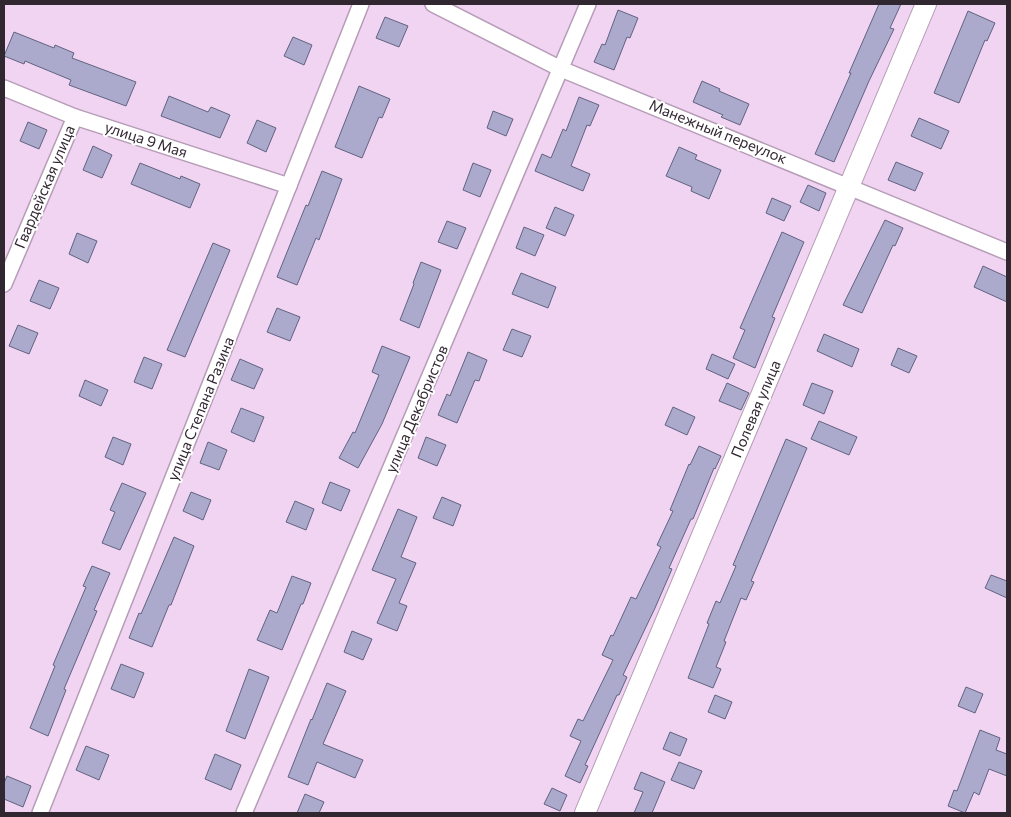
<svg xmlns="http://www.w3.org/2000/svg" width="1011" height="817" font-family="Commissioner,sans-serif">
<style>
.building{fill:#abaacd;stroke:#626281}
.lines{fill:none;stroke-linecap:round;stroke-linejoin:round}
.street-casing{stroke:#b69cb7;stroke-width:18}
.secondary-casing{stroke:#b69cb7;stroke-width:22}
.street{stroke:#fff;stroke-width:15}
.secondary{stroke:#fff;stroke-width:20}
.labels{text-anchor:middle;stroke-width:4;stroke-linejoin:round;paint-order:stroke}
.street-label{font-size:15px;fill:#312731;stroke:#fff}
</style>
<rect width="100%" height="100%" fill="#f0d4f1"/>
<!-- building -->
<g class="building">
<path d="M879,4h22l-11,24 4,1 -25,52 -35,81 -19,-8 36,-81h-2z"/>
<path d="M618,10l20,8 -8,20 -3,-1 -13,33 -20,-8 8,-18 3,1z"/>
<path d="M968,11l27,12 -8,18 -2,-1 -26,63 -25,-10z"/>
<path d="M385,17l23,9 -9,21 -23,-9z"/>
<path d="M14,32l40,16 1,-3 19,8 -2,5 64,24 -10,24 -57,-21 2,-5 -46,-19 -1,3 -20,-8z"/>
<path d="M293,37l19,8 -8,20 -20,-9z"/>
<path d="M702,81l18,8 -1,2 30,13 -9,21 -19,-8 2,-2 -30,-13z"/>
<path d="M359,86l31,13 -8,19 -3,-1 -17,41 -27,-11z"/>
<path d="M169,96l39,16 3,-5 19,8 -10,23 -59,-22z"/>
<path d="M579,97l20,8 -9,21 -3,-1 -16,41 19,8 -7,17 -48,-20 7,-17 9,4 12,-29 3,2z"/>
<path d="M493,111l20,8 -7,17 -19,-8z"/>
<path d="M919,118l30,13 -8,18 -30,-13z"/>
<path d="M257,120l19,8 -10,24 -19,-9z"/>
<path d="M28,122l19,8 -8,19 -19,-8z"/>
<path d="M93,146l19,9 -10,23 -19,-8z"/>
<path d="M679,147l18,8 -2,4 26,11 -12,29 -18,-8 1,-4 -26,-11z"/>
<path d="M896,162l27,11 -8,18 -27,-11z"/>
<path d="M140,163l40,16 1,-3 19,8 -10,24 -59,-24z"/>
<path d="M473,163l18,7 -11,27 -17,-7z"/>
<path d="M322,171l20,8 -23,61 -3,-2 -19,47 -20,-8 29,-72 2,1z"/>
<path d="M808,185l18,8 -7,18 -19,-9z"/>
<path d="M772,198l19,8 -7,15 -18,-8z"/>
<path d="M555,207l19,8 -9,21 -19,-8z"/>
<path d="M885,220l18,8 -8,18 -2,-1 -31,68 -19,-8z"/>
<path d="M447,221l19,7 -9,21 -19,-7z"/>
<path d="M524,227l20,8 -9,21 -19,-8z"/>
<path d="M782,232l22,10 -32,75 3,1 -20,50 -22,-10 12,-28 -5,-2z"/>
<path d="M77,233l20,8 -9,22 -19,-9z"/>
<path d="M213,243l17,7 -45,107 -18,-7z"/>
<path d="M421,262l20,8 -22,58 -19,-8 14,-36 -1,-1z"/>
<path d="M983,266l24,11v25l-33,-15z"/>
<path d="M521,273l35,14 -8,21 -36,-14z"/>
<path d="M39,280l20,8 -9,21 -20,-8z"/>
<path d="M277,308l23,9 -10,24 -23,-9z"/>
<path d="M18,325l20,8 -9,21 -20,-8z"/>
<path d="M512,329l19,7 -9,21 -19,-7z"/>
<path d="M824,334l35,15 -7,18 -35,-16z"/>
<path d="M382,346l28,11 -28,67 -24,44 -19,-10 14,-26 2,1 24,-58 -7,-3z"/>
<path d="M898,348l19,8 -8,17 -18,-8z"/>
<path d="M468,352l19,8 -8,21 -4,-1 -18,43 -19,-8 9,-21 3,2z"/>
<path d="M712,354l23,10 -7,15 -22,-10z"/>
<path d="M144,357l18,7 -10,25 -18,-7z"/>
<path d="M240,359l23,10 -9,20 -23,-9z"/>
<path d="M85,380l23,10 -7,16 -22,-10z"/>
<path d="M727,383l22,10 -8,17 -22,-9z"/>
<path d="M812,383l21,8 -9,23 -21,-9z"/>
<path d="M673,407l22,10 -8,18 -22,-10z"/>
<path d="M241,408l23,9 -10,25 -23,-10z"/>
<path d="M819,421l38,16 -8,18 -38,-16z"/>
<path d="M113,437l18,7 -8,21 -18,-8z"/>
<path d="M426,437l20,8 -9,21 -19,-8z"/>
<path d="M786,439l21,9 -56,133 3,1 -8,18 -5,-2 -17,43 2,1 -10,25 5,2 -8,19 -25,-10 21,-54 -2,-1 9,-22 4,2 16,-37 -3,-1z"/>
<path d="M208,442l19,8 -8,20 -19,-7z"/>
<path d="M699,446l22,10 -6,13 -1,-1 -21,51h-2l-22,49 3,1 -17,39 -32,67 4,2 -8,18h-2l-32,70 3,1 -8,17 -15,-7 16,-35 -11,-5 8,-17 5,2 30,-61 -11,-5 9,-20 2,1 18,-39 5,2 25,-52 -4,-2 16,-34 -3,-1 19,-46 1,1z"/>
<path d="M330,482l20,8 -9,21 -19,-8z"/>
<path d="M122,483l24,10 -26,57 -18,-7 13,-31 -5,-2z"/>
<path d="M191,492l20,8 -8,20 -20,-9z"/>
<path d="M442,497l19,8 -8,21 -20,-8z"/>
<path d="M295,501l19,8 -8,21 -20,-8z"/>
<path d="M398,509l19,8 -16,40 15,6 -17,40 8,3 -10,25 -20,-8 19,-44 -24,-9z"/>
<path d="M174,537l20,9 -23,59h-2l-17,42 -23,-9 10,-25 2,1z"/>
<path d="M92,566l18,7 -16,37 3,1 -33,78 2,1 -18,46 -18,-8 25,-62 -2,-1 33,-78 -3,-1z"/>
<path d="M991,575l16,6v17l-22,-10z"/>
<path d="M292,576l19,7 -8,21h-2l-19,46 -25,-10 13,-30 7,3z"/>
<path d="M352,631l20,8 -9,21 -19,-8z"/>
<path d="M121,664l23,9 -10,25 -23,-9z"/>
<path d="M249,669l20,8 -24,62 -19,-8z"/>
<path d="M327,683l19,8 -23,53 40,16 -8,18 -38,-16 -9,23 -20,-8 23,-58 1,1z"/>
<path d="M966,687l17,7 -8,19 -17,-7z"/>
<path d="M715,695l17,7 -7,17 -17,-7z"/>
<path d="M980,730l20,8 -4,12 11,4v22l-18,-7 -10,26 -5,-3 -9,21 -17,-7 6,-16 3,1z"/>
<path d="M670,732l17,7 -7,17 -17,-7z"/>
<path d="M86,746l23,9 -10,25 -23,-10z"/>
<path d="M215,754l26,11 -10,25 -26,-11z"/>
<path d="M679,762l23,9 -8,18 -23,-9z"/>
<path d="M641,772l24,10 -13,31h-18l9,-21 -9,-3z"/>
<path d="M7,776l24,10 -8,21 -19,-8v-16z"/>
<path d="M552,788l15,7 -7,16 -16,-7z"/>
<path d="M305,794l19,8 -5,11h-22z"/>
</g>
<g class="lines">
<!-- street casing -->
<g class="street-casing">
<g id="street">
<path d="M433,4l128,65 446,183"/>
<path d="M4,88l71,29 214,69"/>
<path d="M4,284l71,-167"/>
<path d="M40,813l321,-809"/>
<path d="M244,813l344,-809"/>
</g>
</g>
<!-- secondary casing -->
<g class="secondary-casing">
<path id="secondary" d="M585,813l341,-809"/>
</g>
<!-- street -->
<use href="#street" class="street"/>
<!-- secondary -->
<use href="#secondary" class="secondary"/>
</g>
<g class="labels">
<!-- street labels -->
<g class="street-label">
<text transform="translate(718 132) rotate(22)" y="5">Манежный переулок</text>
<text transform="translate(146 140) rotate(18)" y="5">улица 9 Мая</text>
<text transform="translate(45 187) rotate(-67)" y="5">Гвардейская улица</text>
<text transform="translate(201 409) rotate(-68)" y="5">улица Степана Разина</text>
<text transform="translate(417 409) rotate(-67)" y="5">улица Декабристов</text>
<text transform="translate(756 409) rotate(-67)" y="5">Полевая улица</text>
</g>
</g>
<!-- border -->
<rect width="1011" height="817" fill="none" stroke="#312731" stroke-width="10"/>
</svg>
